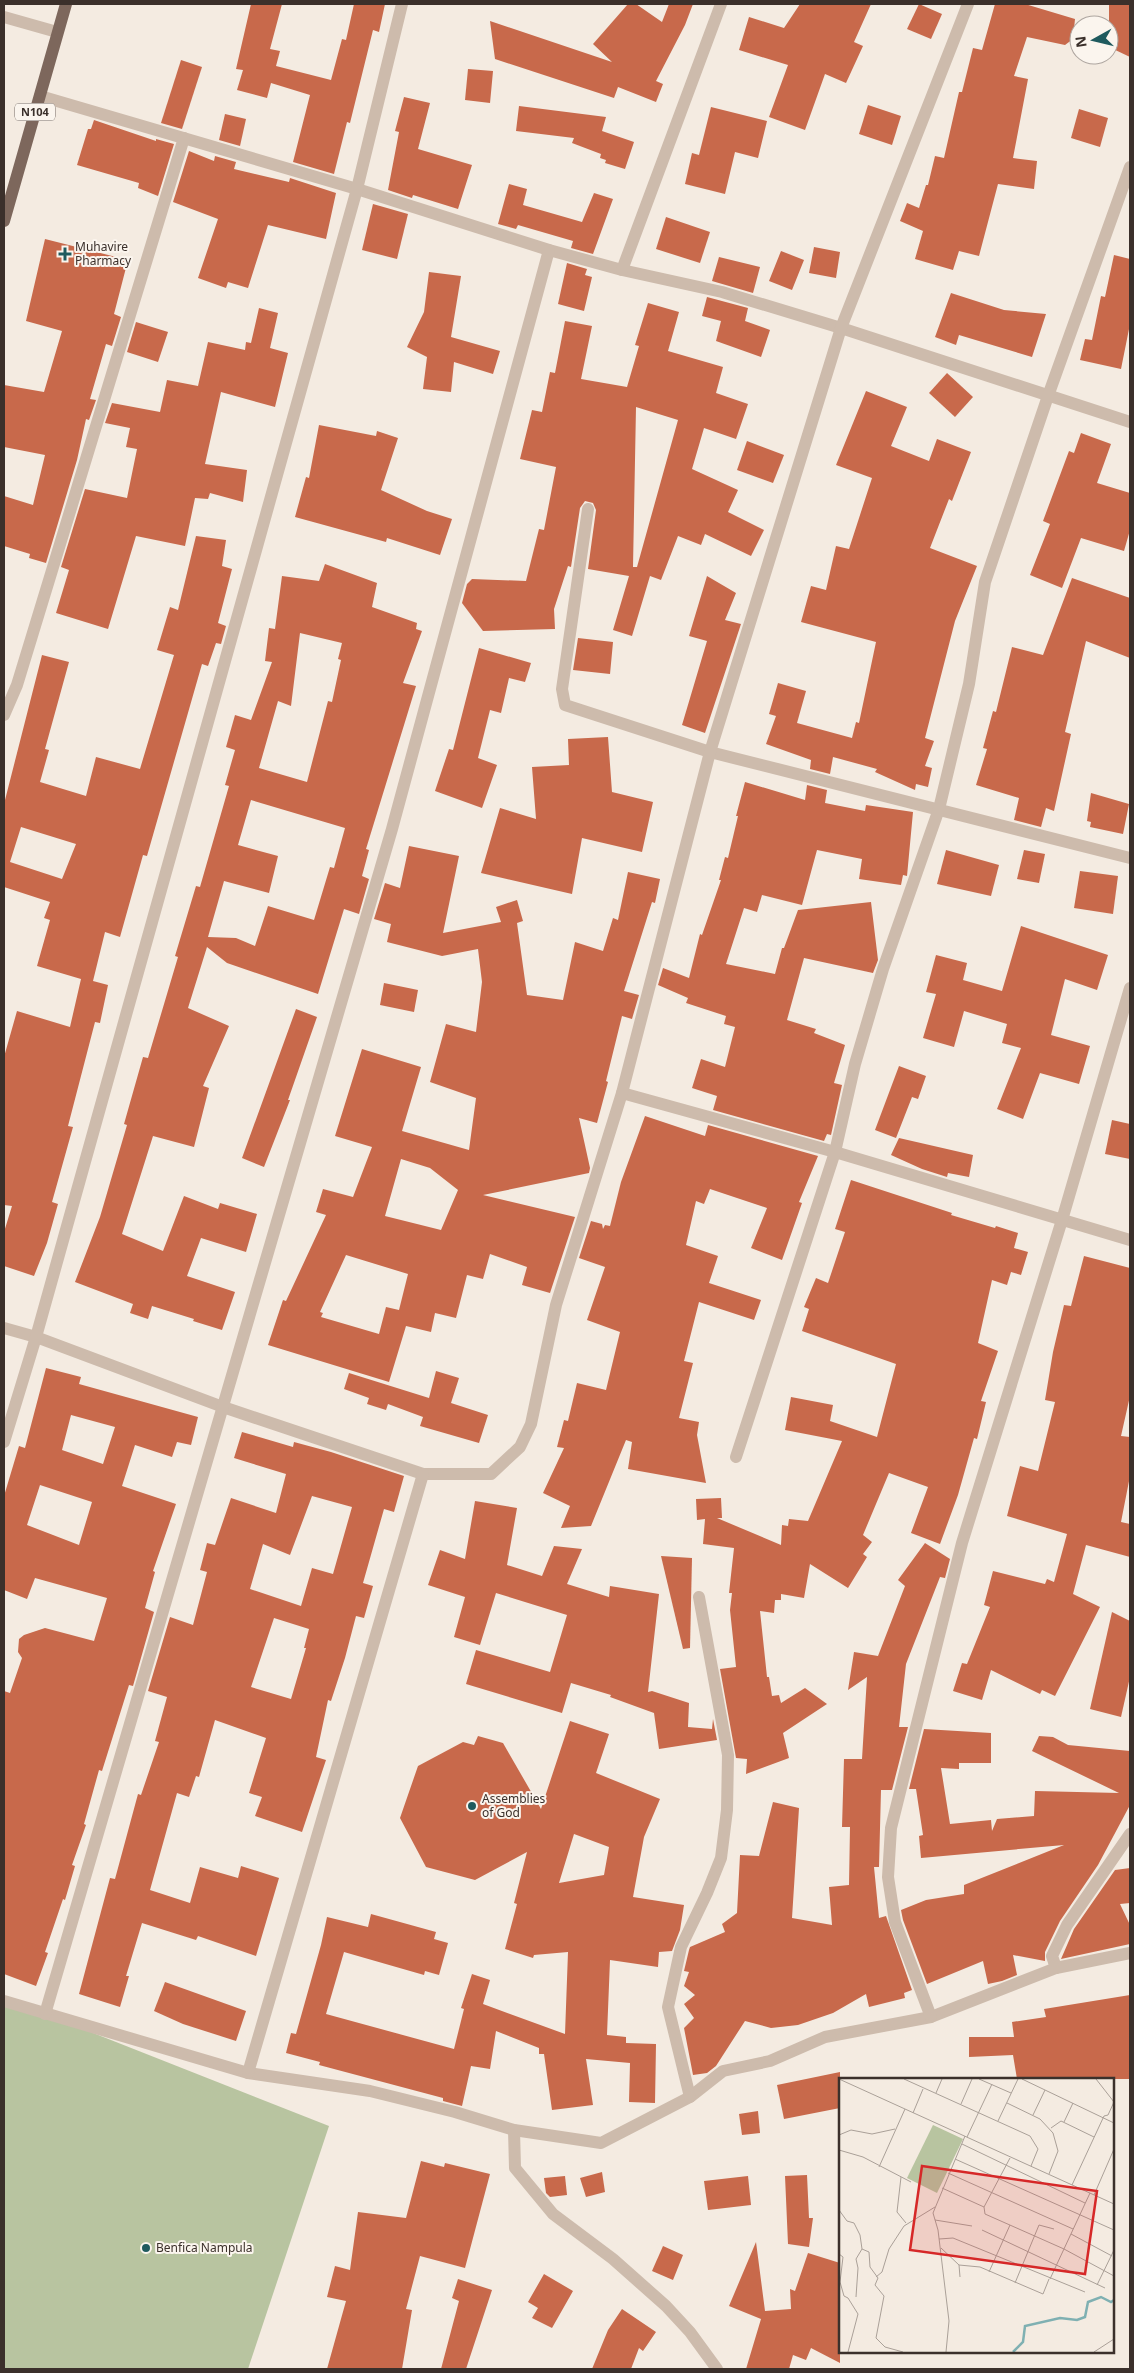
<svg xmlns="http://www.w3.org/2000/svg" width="1134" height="2373" font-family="'Noto Sans',sans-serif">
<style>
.green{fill:#b8c4a0}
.building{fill:#c8694b;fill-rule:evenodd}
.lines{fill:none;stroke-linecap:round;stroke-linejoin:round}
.minor{stroke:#cdbbac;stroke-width:12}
.major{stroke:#7d675c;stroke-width:12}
.poi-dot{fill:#1f5a5e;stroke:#fbf5ee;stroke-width:2}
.labels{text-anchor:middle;stroke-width:4;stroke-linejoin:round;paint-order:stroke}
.shield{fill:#fbf5ee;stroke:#756b66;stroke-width:1}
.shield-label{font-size:11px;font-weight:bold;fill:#3b302b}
.poi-label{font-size:12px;fill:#3b302b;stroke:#fbf5ee;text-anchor:start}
.inset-river{fill:none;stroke:#7fb0b2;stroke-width:2.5}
.inset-road{fill:none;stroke:#aaa098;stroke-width:1}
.view{fill:#d62828;fill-opacity:0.15;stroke:#d62828;stroke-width:2.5}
.inset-edge{fill:none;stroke:#3b302b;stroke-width:2.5}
</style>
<rect width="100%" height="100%" fill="#f4ebe1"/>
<!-- green -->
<path class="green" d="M4,2001l41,13 284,112 -81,243h-244z"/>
<!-- building -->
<g class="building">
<path d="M251,4h31l-12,45 10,2 -4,15 55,14 11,-41 4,1 8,-36h31l-6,28 -6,-2 -23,93 -3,-1 -13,52 -41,-12 17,-67 -39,-12 -4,15 -30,-8 6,-20 -7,-1z"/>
<path d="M628,4h8l26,18 7,-18h24l-8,21 -29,56 7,3 -7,18 -38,-15 -4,11 -119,-39 -5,-38 122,41 -19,-18z"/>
<path d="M800,4h71l-17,38 9,4 -17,37 -21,-9 -20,56 -36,-13 19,-52 -49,-15 10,-33 35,11z"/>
<path d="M919,4l23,10 -11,25 -24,-10z"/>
<path d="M995,4h30l50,15 -2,20 -8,6 -38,-8 -13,39 14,3 -15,79 24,3 -3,28 -36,-5 -19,72 -20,-5 -6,19 -38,-11 8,-28 -23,-10 7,-18 12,5 7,-23h2l7,-29 9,2 15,-66h3l11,-44 9,2z"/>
<path d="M1109,4h21v53l-21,-10z"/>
<path d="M181,60l21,7 -20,62 -21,-6z"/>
<path d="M468,69l25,2 -3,32 -25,-3z"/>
<path d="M404,97l26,6 -12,46 54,16 -14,44 -45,-14 -1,3 -24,-8 11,-58 -4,-1z"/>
<path d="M868,105l33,11 -9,29 -33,-11z"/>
<path d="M519,106l87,11 -4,14 32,11 -9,27 -20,-6 1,-3 -6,-2 1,-4 -29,-11 2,-5 -58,-7z"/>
<path d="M711,107l56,14 -9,37 -23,-6 -10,42 -40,-10 7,-31 7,2z"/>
<path d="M1079,109l29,9 -8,29 -29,-9z"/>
<path d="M225,114l21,5 -6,27 -21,-6z"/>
<path d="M94,120l62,21v-2l18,5 -16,52 -20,-8 1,-5 -62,-18 11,-36h3z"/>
<path d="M189,151l25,10 1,-5 21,6 -2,7 55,13 1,-4 46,15 -10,46 -58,-14 -20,63 -20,-6 -2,6 -28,-10 20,-59 -45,-17z"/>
<path d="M509,184l18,5 -4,16 59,17 12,-29 19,6 -20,55 -22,-6 2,-7 -55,-16 -2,4 -18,-5z"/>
<path d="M373,204l35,10 -11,45 -35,-9z"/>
<path d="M666,217l44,15 -10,31 -44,-14z"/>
<path d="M45,239l83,21 -14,54 7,3 -9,29 -6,-2 -16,55 6,1 -7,20 -3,-1 -9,41 -31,103 -17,-5 1,-4 -26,-8v-50l29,9 12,-50 -41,-8v-62l40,7 18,-61 -36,-10z"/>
<path d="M814,247l26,5 -4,26 -27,-5z"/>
<path d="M781,251l23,9 -12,30 -23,-9z"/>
<path d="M1114,255l16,4v65l-9,45 -41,-9 5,-21 7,1 9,-44 4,1z"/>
<path d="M719,257l41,10 -7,26 -41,-12z"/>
<path d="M567,263l20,6 -2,6 7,2 -8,34 -26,-7z"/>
<path d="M429,272l32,4 -10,61 49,14 -7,23 -39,-12 -3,30 -28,-3 4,-32 -20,-10 17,-35z"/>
<path d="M951,293l53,17 42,4 -14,43 -73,-22 -3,10 -21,-8z"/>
<path d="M707,297l41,11 -3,13 25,9 -9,27 -45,-16 5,-20 -19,-5z"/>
<path d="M648,303l31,9 -11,39 55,16 -7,26 32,11 -12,35 -32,-11 -12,41 46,21 -10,22 36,18 -13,26 -46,-22 -4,11 -23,-9 -17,44 -11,-4 -18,60 -19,-6 16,-54 -41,-7 8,-59 -3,-7 -8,-2 -5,7 -9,59 -3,-1 -14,43 1,20 -72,2 -21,-28 5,-19 5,-5 54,2 13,-52 5,1 12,-63 -36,-8 12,-49 10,2 8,-40 5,1 10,-52 27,5 -11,53 46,8 12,-41 -4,-1zM636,407l42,13 -41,147h-4z"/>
<path d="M259,308l19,5 -8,35 18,5 -13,54 -54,-15 -16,72 42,6 -4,32 -33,-9 -2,6 -13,-1 -10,48 -49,-10 -28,93 -52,-16 13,-43 -8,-3 24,-78 42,9 10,-49 -11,-2 4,-19 -25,-5 7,-20 48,9 7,-32 31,6 10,-44 37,8 1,-8 5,1z"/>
<path d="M136,322l32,10 -10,30 -31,-10z"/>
<path d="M947,373l26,24 -18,20 -26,-24z"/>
<path d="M866,391l41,16 -16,39 38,15 8,-22 34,13 -19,49 -3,-2 -19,49 47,18 -22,55 -30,117 9,3 -9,25 7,2 -4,19 -12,-3 -1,6 -40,-18 2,-3 -44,-12 -3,17 -20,-5 1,-9 -45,-16 10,-28 -7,-2 9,-31 28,8 -9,32 55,15 4,-16 3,1 17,-81 -75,-20 10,-36 15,4 10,-44 13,3 23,-71 -36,-13z"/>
<path d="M319,425l57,11 1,-5 21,7 -17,52 46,21 25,8 -12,36 -53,-17 -1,4 -91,-25 11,-40 3,1z"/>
<path d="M1081,433l30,11 -14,39 33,10v37l-6,21 -43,-13 -19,50 -32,-13 20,-51 -7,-3 26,-70 5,2z"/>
<path d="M747,441l37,14 -11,28 -36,-13z"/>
<path d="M196,536l30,4 -4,26 10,3 -14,54 8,3 -5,18 -5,-1 -8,23 -6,-2 -55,192 -4,-1 -23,82 -15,-5 -12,49 15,4 -8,38 -5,-1 -27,104 5,1 -21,75 6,2 -11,39 -13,33 -30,-10v-34l8,-26 -8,-1v-148l13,-46 53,16 11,-48 -44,-13 13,-46 -6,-2 6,-16 -46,-15v-83l38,-149 27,7 -24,87 4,1 -9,32 46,14 10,-39 44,12 34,-114 -17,-5 13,-43 8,3zM21,827l55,17 -14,35 -52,-17z"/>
<path d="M325,564l52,19 -5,24 45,16 -1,6 6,2 -19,52 13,3 -50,163 3,1 -7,26 7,3 -10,35 -15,-5 -26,85 -91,-31 -20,-16 -19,61 41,18 -26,60 6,2 -15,59 -41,-11 -31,98 41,17 21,-55 34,13 2,-6 37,11 -11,38 -45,-14 -14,38 48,16 -13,38 -29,-9 1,-2 -42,-13 -4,13 -18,-6 3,-9 -58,-22 25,-65 27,-92 -3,-1 19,-67 5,1 30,-101 -3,-1 21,-70 4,1 29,-101 -4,-1 10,-35 -9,-3 9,-32 16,5 21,-58 -7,-1 4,-33 6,1 7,-53 37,5zM300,633l42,10 -4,16 3,1 -9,42 -4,-1 -21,81 -48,-14 19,-67 13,5zM251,800l94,28 -11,40 -4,-1 -16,53 -46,-14 -13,40 -19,-8 -28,-1 16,-56 45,12 9,-37 -40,-11z"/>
<path d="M707,576l29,17 -11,27 16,4 -36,109 -23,-8 25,-84 -18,-5z"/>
<path d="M1072,578l58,20v60l-44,-17 -21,91 6,2 -17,77 -8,-3 -5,19 -27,-7 5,-22 -43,-13 11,-36 -4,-1 10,-37 3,1 16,-65 31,8z"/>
<path d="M578,638l35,4 -3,32 -37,-4z"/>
<path d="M479,648l52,15 -6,19 -16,-4 -8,35 -11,-3 -12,48 19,7 -15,43 -47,-17 14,-42 4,1z"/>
<path d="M608,737l4,55 41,10 -11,50 -60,-14 -10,56 -91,-21 19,-65 36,11 -4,-52 37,-2 -1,-26z"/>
<path d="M745,782l60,18 2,-15 20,5 -2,13 40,8 1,-6 47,7 -6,64 -4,-1 -2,10 -42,-6 3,-20 -45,-9 -15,55 -40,-10 -5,17 -13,-4 -18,56 49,10 7,-26h2l14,-38 73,-8 7,58 -5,13 -69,-15 -17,62 29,9 -2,4 31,12 -11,38 8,2 -11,50 -4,-1 -3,7 -111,-31 4,-14 -25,-8 9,-29 24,8 10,-40 -11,-3 2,-8 -40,-13 2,-5 -30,-13 5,-17 26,10 11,-44 2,1 19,-55h-2l6,-23 3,1 10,-42h-2z"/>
<path d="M1091,793l38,11 -6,30 -33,-7 1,-5 -4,-1z"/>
<path d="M409,846l50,10 -16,77 58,-11 -5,-15 21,-7 6,21 -6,2 10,72 36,5 12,-58 28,9 10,-33 5,2 10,-48 32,7 -5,24 -3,-1 -28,89 15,4 -7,24 -10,-3 -16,65 2,1 -11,41 -18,-5 11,50 -1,5 -106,22 92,22 -25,76 -28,-8 5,-18 -37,-13 -7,25 -16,-4 -11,43 -21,-5 -4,19 -25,-6 -17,56 -121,-37 15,-45 3,1 40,-86 -10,-3 7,-23 30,8 19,-50 -37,-11 27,-87 59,18 -19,64 67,19 7,-52 -46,-16 16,-58 30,8 6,-50 -4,-33 -36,7 -55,-14 4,-18 -17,-5 11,-36 15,5zM401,1159l29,9 28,22 -17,40 -56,-14zM346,1255l62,19 -9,36 -13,-3 -7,27 -58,-17 2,-4 -3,-1z"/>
<path d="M946,850l53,15 -8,31 -54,-12z"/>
<path d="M1024,850l21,4 -6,29 -22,-4z"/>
<path d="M1080,871l38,5 -5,38 -39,-6z"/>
<path d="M1021,926l87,29 -11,35 -32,-11 -14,56 39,11 -11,38 -39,-11 -17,46 -26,-10 24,-61 -19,-5 5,-19 -43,-13 -10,36 -31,-9 13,-44 -10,-2 10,-37 31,8 -4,17 39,11z"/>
<path d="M384,983l34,7 -4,22 -34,-7z"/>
<path d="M296,1009l21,8 -29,83h2l-26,67 -22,-9z"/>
<path d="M899,1066l27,10 -8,23 -6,-2 -16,41 -21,-8z"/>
<path d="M645,1116l60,20 3,-11 110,31 -19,46 3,1 -20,57 -31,-12 16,-40 -57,-19 -6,15 -8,-3 -10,44 32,11 -9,27 52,17 -7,20 -55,-18 -15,59 9,2 -14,55 20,4 -2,13 9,48 -78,-14 4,-27 -6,-2 -35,86 -30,2 9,-22 -27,-13 21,-45 -7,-1 7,-27 4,1 9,-38 29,7 14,-58 -33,-12 18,-53 -26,-9 12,-37 11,3 1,5 2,-4 5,1 11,-44z"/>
<path d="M1112,1120l18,4v35l-25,-5z"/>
<path d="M899,1138l74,17 -4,22 -21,-4 -1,4 -25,-8 -31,-14z"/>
<path d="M851,1180l101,33 -1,2 44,13 1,-2 22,7 -4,15 14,4 -7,23 -10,-3 -4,13 -15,-5 -14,63 20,8 -17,50 5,1 -9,37 -3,-1 -16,57 -18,49 -29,-11 17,-46 -39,-14 -26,62 9,7 -9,12 4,3 -19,31 -38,-24 -6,34 -23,-4v6h-6l-1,13 -14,-2 7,66h2l3,19 7,-1 2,8 24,-15 22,16 -44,29 6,25 -43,16 1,-15 -11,-1 -16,-89 16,-2 -6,-57 2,-17h-3l5,-45 -31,-4 2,-25 -8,1 -1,-21 25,-1 1,20h-5l64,27 1,-20 6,1 1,-7 19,2 34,-80 -57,-11 6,-33 42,8 -3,16 47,16 19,-73 -94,-33 7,-22 -5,-2 12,-29 12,5 17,-51 -10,-3z"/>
<path d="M1084,1256l46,12v128l-9,40 9,1v39l-9,46 9,2v33l-44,-12 -13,49 27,13 -45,89 -13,-6 -2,4 -49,-24 -9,30 -29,-9 9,-28 5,1 23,-57 -6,-2 9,-34 52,13 2,-5 7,3 13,-48 -60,-18 13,-50 18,5 17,-69 -10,-2 8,-48 11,-47 7,1z"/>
<path d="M46,1368l35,9 -2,7 119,33 -7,28 -14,-3 -5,15 -37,-12 -13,41 54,18 -23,67 2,1 -10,36 9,4 -21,74 -4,-1 -27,86 -3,-1 -15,54 2,1 -14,40 3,1 -10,34 -2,-1 -18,53 3,1 -12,33 -32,-12v-283l6,2 12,-35 -4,-6 1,-13 5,-4 21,-7 49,13 13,-43 -72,-20 -8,21 -23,-9v-94l15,-50 6,2zM71,1415l44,12 -12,37 -41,-14zM40,1485l52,17 -13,43 -52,-20z"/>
<path d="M436,1371l23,7 -8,25 37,12 -9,28 -59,-17 3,-9 -35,-13 -2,6 -19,-6 2,-6 -25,-9 5,-16 80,25z"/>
<path d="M242,1432l51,15 1,-5 37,10 73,24 -10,36 -10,-3 -21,74 10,3 -9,32 -8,-2 -11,42 -14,43 -3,-1 -12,57 10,3 -24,72 -47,-16 7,-19 -13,-4 17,-55 -51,-18 -16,57 -3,-1 -7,21 -12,-4 -27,97 40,13 10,-36 38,11 3,-12 38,12 -23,78 -58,-20 -2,4 -54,-17 -16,53h3l-9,31 -41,-13 31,-116 5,1 23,-85 3,1 18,-53 -4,-1 12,-44 -19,-6 22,-74 23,8 14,-53 -7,-2 7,-27 8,2 16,-47 45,15 10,-39 -52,-16zM312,1496l40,11 -19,67 -21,-6 -11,38 -51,-17 13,-45 27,11zM274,1618l35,11 -5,19h2l-15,51 -40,-12z"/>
<path d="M475,1501l42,7 -10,57 35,11 12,-30 28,3 -15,35 42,13 1,-11 49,8 -11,98 4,-1 37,12 -1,24 24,2 1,-10 4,21 -58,9 -5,-36 -44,-16 1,-2 -40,-12 -9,30 -96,-29 10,-34 74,22 17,-57 -71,-22 -16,52 -26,-8 11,-40 -37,-12 12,-35 25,9z"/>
<path d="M925,1543l25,16 -5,19 -5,-1 -34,87 -7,63h9l-16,63h-11l-2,77h-5l5,51 7,-2 26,74 -8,3 1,5 -36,9 -3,-13 -33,19 -35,12 -27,3 -26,-7 -29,45 -9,7 -14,2 -9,-47 10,-10 -10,-14 11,-9 -11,-9 5,-14 -5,-1 5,-21 1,-3 35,-15 -3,-8 15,-11 3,-58 19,1 14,-54 26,6 -7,110 40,7 -3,-38 20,-2 1,-58h-8l2,-68h18l5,-82 -19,13 6,-38 24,4 27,-70 -7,-6z"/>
<path d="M661,1556l31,2 -2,90 -7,1z"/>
<path d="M1112,1612l18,9v56l-9,40 -31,-8z"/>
<path d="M570,1721l39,13 -13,39 64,26 -16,38 -11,60 51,8 -4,25 -8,21 -13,1 -1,15 -48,-7 -3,75 19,2v6l30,1 -1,59 -26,-1 1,-39 -44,-4 7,46 -41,5 -8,-56h-5v-6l-43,-17 -6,38 -19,-3 -9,40 -19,-5v-3l-124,-33 1,-3 -34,-9 5,-20 5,1 25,-89 6,-28 41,10 3,-13 65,18 -2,7 14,4 -9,32 -14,-4 -1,4 -80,-23 -18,62 128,35 10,-40 -3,-1 11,-34 18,6 -7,24 82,30 3,-82 -34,3 -1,3 -28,-9 12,-45 -3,-1 13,-51 -52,28 -49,-13 -26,-49 18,-52 45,-24 11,3 4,-9 25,7 38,66zM574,1834l35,13 -5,28 -45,8z"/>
<path d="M924,1729l67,4v30h-32v6l-18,-1 9,56 41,-4 1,11 5,-12 37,-3 1,-25 84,2 -87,-42 7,-15 14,1 15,8 62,6v54l-32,60 -38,56 -15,31v9l-32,-6 4,20 -15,6 -14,3 -5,-23 -56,23 -24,-64 -2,-10 25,-10 38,-6v-9l100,-40 -143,13 -2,-22 4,-1 -7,-46h-7z"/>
<path d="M1130,1868v35l-10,1 10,21v19l-69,15 13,-30 41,-59z"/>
<path d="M165,1982l81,29 -10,30 -53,-17 -29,-13z"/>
<path d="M1130,1995v84h-113l-4,-24 -44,2v-20h45l-2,-15 34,-5 -2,-8z"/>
<path d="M840,2072v36l-56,11 -7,-34z"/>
<path d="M758,2111l2,22 -18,2 -3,-21z"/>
<path d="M421,2161l23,6 1,-4 45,11 -25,94 -45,-12 -14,53 6,1 -10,59h-75l19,-68 -19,-4 8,-31 15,4 8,-58 48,6z"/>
<path d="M602,2172l3,20 -19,5 -6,-19z"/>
<path d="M807,2175l2,43h4l-4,29 -21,-3 -3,-68z"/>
<path d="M565,2176l2,19 -17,2 -4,-4 -2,-15z"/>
<path d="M748,2176l3,29 -43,5 -4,-29z"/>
<path d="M756,2242l9,69 26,-2 -1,-20 5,2 13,-38 32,10v100l-29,-15 -5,12 -13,-5 -4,14h-43l15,-50 -32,-13z"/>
<path d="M663,2246l20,9 -10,25 -21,-9z"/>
<path d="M544,2274l29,17 -21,37 -20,-10 6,-10 -10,-6z"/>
<path d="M458,2279l34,11 -26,79h-25l18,-68 -7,-3z"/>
<path d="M622,2309l34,23 -13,19 -4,-3 -8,21h-39l16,-39z"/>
</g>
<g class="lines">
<!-- minor -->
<g class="minor">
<path d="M4,17l53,15"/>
<path d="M40,96l317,93 192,61 73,20 100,22 119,36 289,94"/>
<path d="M622,270l99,-266"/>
<path d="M588,509l-26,180 3,16 145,47 420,106"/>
<path d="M4,715l13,-30 167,-547"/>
<path d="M622,1093l213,59 295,88"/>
<path d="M4,1328l32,9 187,70 200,67h68l29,-27 11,-23 25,-119 66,-212 88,-341 131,-424 127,-324"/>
<path d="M4,1442l32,-105 321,-1148 45,-185"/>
<path d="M736,1457l99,-305 20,-88 28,-95 56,-160 30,-125 16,-102 63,-186 82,-229"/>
<path d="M1056,1968l-4,-12 15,-31 63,-91"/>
<path d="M4,2001l244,72 122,18 85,21 59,18 87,13 89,-46 33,-26 47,-10 55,-24 106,-20 125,-49 74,-15"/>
<path d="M45,2014l347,-1185 157,-579"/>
<path d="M931,2017l-36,-95 -7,-45 3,-49 71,-285 100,-323 68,-232"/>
<path d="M248,2073l175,-599"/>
<path d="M690,2097l-22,-90 13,-60 26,-54 14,-35 6,-48 1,-55 -29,-158"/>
<path d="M514,2130l1,38 38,46 60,45 53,47 24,26 27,37"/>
</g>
<!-- major -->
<path class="major" d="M4,221l62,-217"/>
</g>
<!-- markers -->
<g class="poi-dot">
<path d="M62.5 246.5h5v5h5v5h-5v5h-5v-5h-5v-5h5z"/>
<circle cx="472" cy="1806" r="5"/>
<circle cx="146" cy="2248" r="5"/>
</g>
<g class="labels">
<!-- shield labels -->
<rect class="shield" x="15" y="103.5" width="40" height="17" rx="4"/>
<g class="shield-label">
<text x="35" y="116">N104</text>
</g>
<!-- poi labels -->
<g class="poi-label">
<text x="75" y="251">Muhavire<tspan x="75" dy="14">Pharmacy</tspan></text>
<text x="482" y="1803">Assemblies<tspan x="482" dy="14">of God</tspan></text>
<text x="156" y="2252">Benfica Nampula</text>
</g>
</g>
<!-- overview -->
<g transform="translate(839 2078)">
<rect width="275" height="275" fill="#f4ebe1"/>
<path d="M94,47l30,14 -26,54 -30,-15z" fill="#b8c4a0"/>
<path class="inset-river" d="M174,274l10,-10 2,-16 35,-8 17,2 8,-3 3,-15 13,-5 10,5 3,-2"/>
<path class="inset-road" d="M0,1l275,125M65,1l126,57 8,13 -7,17M140,1l32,14M183,1l92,44M257,1l18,23M97,15l6,-14M168,25l33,16 13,14 5,18 -9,23M122,26l11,-25M74,35l10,-24M194,37l12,-25M159,43l20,-42M225,44l9,-19M212,50l10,-7 33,16M0,57l12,-5 21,4 23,-5M128,59l25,-53M123,66l123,59M0,72l24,7 48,25M171,80l-26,49 1,7 79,35 50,27M116,81l159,71M40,89l26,-58M109,95l125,56M62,99l-4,35 9,11M233,107l32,-69 4,-1 6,-13M103,110l42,19M255,117l20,-46M0,132l8,11 7,2 6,12 2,14 -6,10 2,9 -2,29M96,142l37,6M143,152l123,58M232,156l41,22M100,161l14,-1 132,54M102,170l18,17 1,12M23,171l7,3 1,15 8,11 -3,7 9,11 -8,42 9,9 18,5M0,176l4,3 -3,25 4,14 4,2 10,16 -10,38M120,187l21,2 63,27 6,-15M150,194l21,-47M37,199l6,-5 7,-23 15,-23 31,-19M211,201l40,-86M176,205l24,-58 15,4M258,207l17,-35M107,274l3,-31 -11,-91 -5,-17 32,-77M255,274l20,-13"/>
<path class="view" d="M83,88l175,25 -12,83 -175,-24z"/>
<rect width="275" height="275" class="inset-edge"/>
</g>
<!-- border -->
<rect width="1134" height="2373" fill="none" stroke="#3b302b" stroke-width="10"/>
<!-- north arrow -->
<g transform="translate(1094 40) rotate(262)"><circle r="24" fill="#fbf5ee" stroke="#aea6a0"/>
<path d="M0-4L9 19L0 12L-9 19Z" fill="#1f5a5e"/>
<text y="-8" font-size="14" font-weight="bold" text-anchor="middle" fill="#3b302b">N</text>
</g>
</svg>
